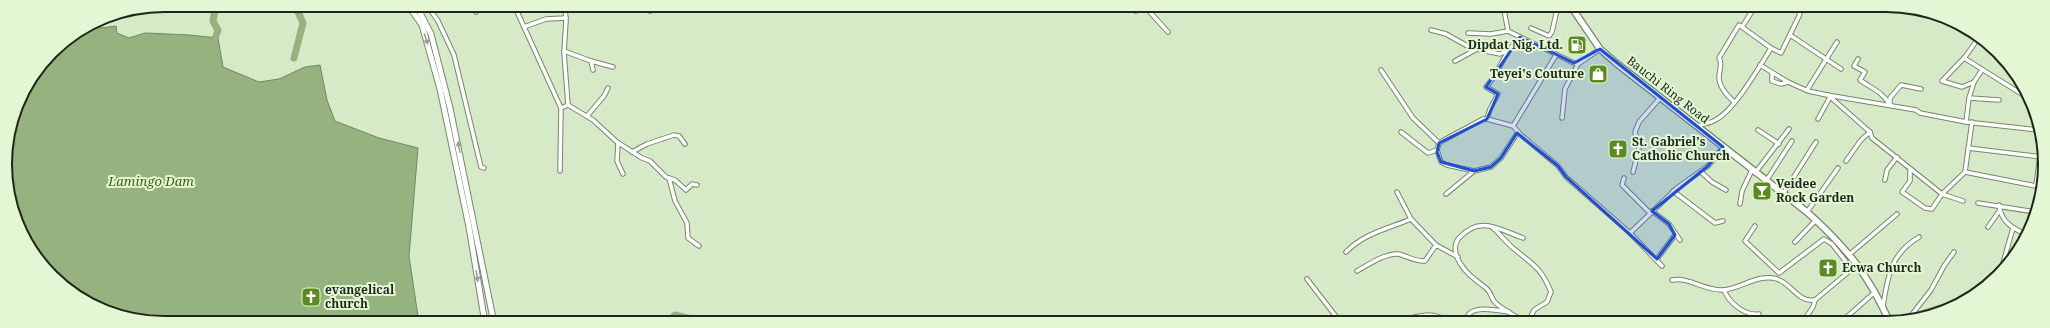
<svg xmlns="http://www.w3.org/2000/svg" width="2050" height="328" font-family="'Noto Serif',serif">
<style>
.water{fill:#96b27e;stroke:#728860}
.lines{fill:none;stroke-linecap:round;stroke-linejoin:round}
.river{stroke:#96b27e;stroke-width:7}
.minor-casing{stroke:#768769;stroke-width:5.5}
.secondary-casing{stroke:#768769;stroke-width:7}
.primary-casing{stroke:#768769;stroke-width:8}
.minor{stroke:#fff;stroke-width:3.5}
.secondary{stroke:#fff;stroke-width:5}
.primary{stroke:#fff;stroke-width:5.5}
.oneway{fill:#9a9d98}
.marked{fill:#1d4ed8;fill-opacity:0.2;stroke:#1d4ed8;stroke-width:3;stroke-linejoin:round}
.labels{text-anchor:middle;stroke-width:4;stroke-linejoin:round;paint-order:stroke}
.poi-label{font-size:12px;font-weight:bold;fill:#1f261a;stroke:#e4f7d5;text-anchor:start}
.street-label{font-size:12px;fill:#1f261a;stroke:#e4f7d5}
.water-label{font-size:13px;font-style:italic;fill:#3d5f14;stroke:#e4f7d5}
.rim{fill:none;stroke:#1f261a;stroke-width:2}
</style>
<rect width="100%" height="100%" fill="#d7eac8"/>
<!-- water -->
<path class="water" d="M91,25l10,3 15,-2 1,7 12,5 16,-5 45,2 28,3 5,29 36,15 20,-3 26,-12 15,-2 7,35 8,21 44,17 39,10 -9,108 10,67h-266l-59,-16 -49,-38 -31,-54 -9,-61 12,-51 35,-52z"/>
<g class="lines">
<!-- river -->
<g class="river">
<path d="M216,36l2,-6 -5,-9 3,-16"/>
<path d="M294,58l9,-35 -8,-18"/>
<path d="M666,323l9,-8 33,8"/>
</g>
<!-- minor casing -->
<g class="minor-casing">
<g id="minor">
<path d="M427,5l11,16 16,34 27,112 3,1"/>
<path d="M472,5l4,7"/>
<path d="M514,5l47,103 -1,63"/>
<path d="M565,5l1,16 -2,31 4,53"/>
<path d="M638,5l12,6"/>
<path d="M1125,5l11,6 7,-6"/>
<path d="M1147,5l2,6 19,21"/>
<path d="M1489,6l15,4 4,-5"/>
<path d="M1073,8l3,-3"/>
<path d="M1504,10l4,21"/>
<path d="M1952,25l40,24"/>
<path d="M524,27l22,-8 20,-1"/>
<path d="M1531,28l18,8 3,-4 6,-27"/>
<path d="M1431,30l15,4 25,14 29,6 9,-4 11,-13"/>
<path d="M1468,33l23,1 17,-3 66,32 4,1 22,-15"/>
<path d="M1790,35l51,34"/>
<path d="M1771,48l10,5 18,-37 3,-11"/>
<path d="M564,51l27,10 22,6"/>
<path d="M1964,58l64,40"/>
<path d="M1858,59l-4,7 11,6 -5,8c11,8 23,12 30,25"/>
<path d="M591,61l2,9"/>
<path d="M1455,61l22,-12"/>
<path d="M1760,65l28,17"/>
<path d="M1381,70l32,48 26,25"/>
<path d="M1772,73v8l9,3 7,-2 20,9 19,4 89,15 4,3 46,9 73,8"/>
<path d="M1974,82l-12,5 -20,-6 23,-24 12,-17"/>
<path d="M1807,90l30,-48"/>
<path d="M1828,95l42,37 2,6 70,56 23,-22 7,-50"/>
<path d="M1969,98l5,-16 8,-12"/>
<path d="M1734,102c-7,-7 -15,-15 -15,-25 0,-7 4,-13 0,-19l20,-33 3,2"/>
<path d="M1890,104v-6l11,-13 20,4"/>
<path d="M561,108l7,-3 25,15 24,22 25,16 8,3 16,16 9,3 11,10 6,-6 5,1"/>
<path d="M587,116l17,-20 4,-8"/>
<path d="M1562,118l3,-29 13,-25"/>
<path d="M1487,119l3,-10 8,-15 -12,-7 8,-10 14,-26"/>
<path d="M1818,119l12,-22"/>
<path d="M1966,122l3,-24 30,2"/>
<path d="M1513,126l43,-71"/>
<path d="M1697,126c6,-2 15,-3 20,-7 18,-10 43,-53 54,-71l-29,-21 14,-22"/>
<path d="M1758,130l21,14"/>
<path d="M1401,132l27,21 9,-3 2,-7 5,-3 39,-21h4l26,7 8,9 37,31 8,11 64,56 32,33"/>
<path d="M618,143l-1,18 6,13"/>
<path d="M1968,148l74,9"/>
<path d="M1437,150l4,12 6,3 27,6"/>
<path d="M632,152l15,-8 27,-9 5,1 6,8"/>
<path d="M1846,161l15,-21 9,-8"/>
<path d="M1910,170v11l-8,11 23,16 7,1 10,-15 21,7"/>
<path d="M1633,172l6,-23 -4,-17 4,-10 21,-24"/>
<path d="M1701,172l11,10 14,8"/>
<path d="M1965,172l76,15"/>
<path d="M1755,173l34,-44"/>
<path d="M669,178l6,23 12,22 1,15 11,8"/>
<path d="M1624,178l-2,7 28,28"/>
<path d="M1885,180l2,-10 10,-13"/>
<path d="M1766,181l26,-40"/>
<path d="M2036,185l5,-36"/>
<path d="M1673,191l42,32 8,-2"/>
<path d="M1397,192l14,27 25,26"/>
<path d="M1446,194l28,-23 17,-4 10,-9 17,-26"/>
<path d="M1783,194l33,-52"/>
<path d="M1978,203l57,9"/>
<path d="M1740,204l2,-13 10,-21"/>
<path d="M1999,205c2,17 14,24 29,30"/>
<path d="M1652,211l17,13 11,16"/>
<path d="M1807,212l31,-44"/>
<path d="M1755,226l-10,15 34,32 45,-34 8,5 19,24"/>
<path d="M1988,227l12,-17"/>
<path d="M1493,228c7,6 13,14 20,20 19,16 28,19 38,44l-4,10 -13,8 -6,13"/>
<path d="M1630,233l47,-45 31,-22 15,-19"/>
<path d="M1523,238c-25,-9 -43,-23 -64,0 -6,7 -4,17 1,25 7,12 16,17 26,25 5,4 5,9 8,13 5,7 25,17 33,22"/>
<path d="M1795,242l21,-22"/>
<path d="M1346,252c19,-19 41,-23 65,-33"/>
<path d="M1850,254l47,-40"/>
<path d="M1657,259l18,-24"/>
<path d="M2005,268l-2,-5 10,-35"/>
<path d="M1357,271c11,-6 28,-18 41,-17 10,2 17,8 27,7l11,-16 22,12"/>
<path d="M1307,279l34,44"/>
<path d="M1672,280c18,-3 33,11 51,10 17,-1 36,-17 54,-11 14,4 21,24 38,21l43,-36"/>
<path d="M1724,290c5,13 21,26 35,24"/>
<path d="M1883,306c5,-32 8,-52 36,-69"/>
<path d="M1910,317l21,-27 13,-24 10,-14"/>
<path d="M1897,322l13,-5 53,-17"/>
<path d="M1383,323h15"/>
<path d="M1401,323c15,-9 35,-12 48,0"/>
<path d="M1462,323c4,-3 5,-7 8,-10 9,-7 29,-2 39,-1"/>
<path d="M1802,323l11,-16 2,-7"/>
<path d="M1840,323l35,-31"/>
</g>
</g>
<!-- secondary casing -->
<g class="secondary-casing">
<g id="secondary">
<path d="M408,5l14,20 18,64 29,138 16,96"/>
<path d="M416,5l15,29 19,74 44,215"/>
</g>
</g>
<!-- primary casing -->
<g class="primary-casing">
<path id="primary" d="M1570,5l30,44 16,14 191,149c39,35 62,63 83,111"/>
</g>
<!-- minor -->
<use href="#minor" class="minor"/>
<!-- secondary -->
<use href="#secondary" class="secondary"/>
<!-- primary -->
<use href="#primary" class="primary"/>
</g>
<!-- one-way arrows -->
<defs><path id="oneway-solid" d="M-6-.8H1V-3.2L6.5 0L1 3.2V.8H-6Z"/></defs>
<g class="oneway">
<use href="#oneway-solid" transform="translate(426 39) rotate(72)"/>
<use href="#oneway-solid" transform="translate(459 147) rotate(-99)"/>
<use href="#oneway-solid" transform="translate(477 276) rotate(81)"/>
</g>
<!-- marked area -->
<path class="marked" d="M1520,37l54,26 26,-14 123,98 -15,19 -56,45 17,13 6,11 -18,24 -91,-82 -8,-11 -41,-33 -16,25 -10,9 -17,4 -33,-9 -4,-10 2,-9 48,-24 11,-25 -12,-7z"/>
<!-- icons -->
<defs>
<g id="fuel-square" transform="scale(1)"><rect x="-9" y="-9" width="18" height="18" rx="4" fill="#5b8b1f" stroke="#e4f7d5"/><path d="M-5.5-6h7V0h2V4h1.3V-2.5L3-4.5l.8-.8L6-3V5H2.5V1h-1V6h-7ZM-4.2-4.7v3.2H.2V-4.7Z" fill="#fff"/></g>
<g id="shop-square" transform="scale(1)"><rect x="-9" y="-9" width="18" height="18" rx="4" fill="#5b8b1f" stroke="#e4f7d5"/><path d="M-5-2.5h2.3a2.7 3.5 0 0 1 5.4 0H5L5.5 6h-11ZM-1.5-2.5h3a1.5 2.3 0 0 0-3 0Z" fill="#fff"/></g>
<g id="church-square" transform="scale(1)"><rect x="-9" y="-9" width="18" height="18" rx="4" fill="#5b8b1f" stroke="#e4f7d5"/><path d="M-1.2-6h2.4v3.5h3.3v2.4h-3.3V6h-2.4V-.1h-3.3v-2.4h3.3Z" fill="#fff"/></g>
<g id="bar-square" transform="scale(1)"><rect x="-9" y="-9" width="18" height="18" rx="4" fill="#5b8b1f" stroke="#e4f7d5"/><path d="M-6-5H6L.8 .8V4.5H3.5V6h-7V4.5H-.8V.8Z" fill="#fff"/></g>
</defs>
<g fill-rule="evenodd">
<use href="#fuel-square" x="1577" y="45"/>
<use href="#shop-square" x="1598" y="74"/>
<use href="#church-square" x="1618" y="149"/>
<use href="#bar-square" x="1762" y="191"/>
<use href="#church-square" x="1828" y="268"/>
<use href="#church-square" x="311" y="297"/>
</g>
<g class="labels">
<!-- poi labels -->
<g class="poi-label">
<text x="1563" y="49" text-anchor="end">Dipdat Nig. Ltd.</text>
<text x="1584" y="78" text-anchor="end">Teyei's Couture</text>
<text x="1632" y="146">St. Gabriel's<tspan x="1632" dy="14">Catholic Church</tspan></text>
<text x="1776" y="188">Veidee<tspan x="1776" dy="14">Rock Garden</tspan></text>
<text x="1842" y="272">Ecwa Church</text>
<text x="325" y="294">evangelical<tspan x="325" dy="14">church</tspan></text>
</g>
<!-- street labels -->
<g class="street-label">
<text transform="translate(1668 90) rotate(38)" y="4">Bauchi Ring Road</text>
</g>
<!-- water labels -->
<g class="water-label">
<text x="151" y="186">Lamingo Dam</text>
</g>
</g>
<!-- crop -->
<path d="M0 0H2050V328H0ZM164 12H1886A152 152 0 0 1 2038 164V164A152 152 0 0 1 1886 316H164A152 152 0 0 1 12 164V164A152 152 0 0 1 164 12Z" fill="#e4f7d5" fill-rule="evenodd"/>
<path class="rim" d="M164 12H1886A152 152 0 0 1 2038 164V164A152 152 0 0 1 1886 316H164A152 152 0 0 1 12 164V164A152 152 0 0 1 164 12Z"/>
</svg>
